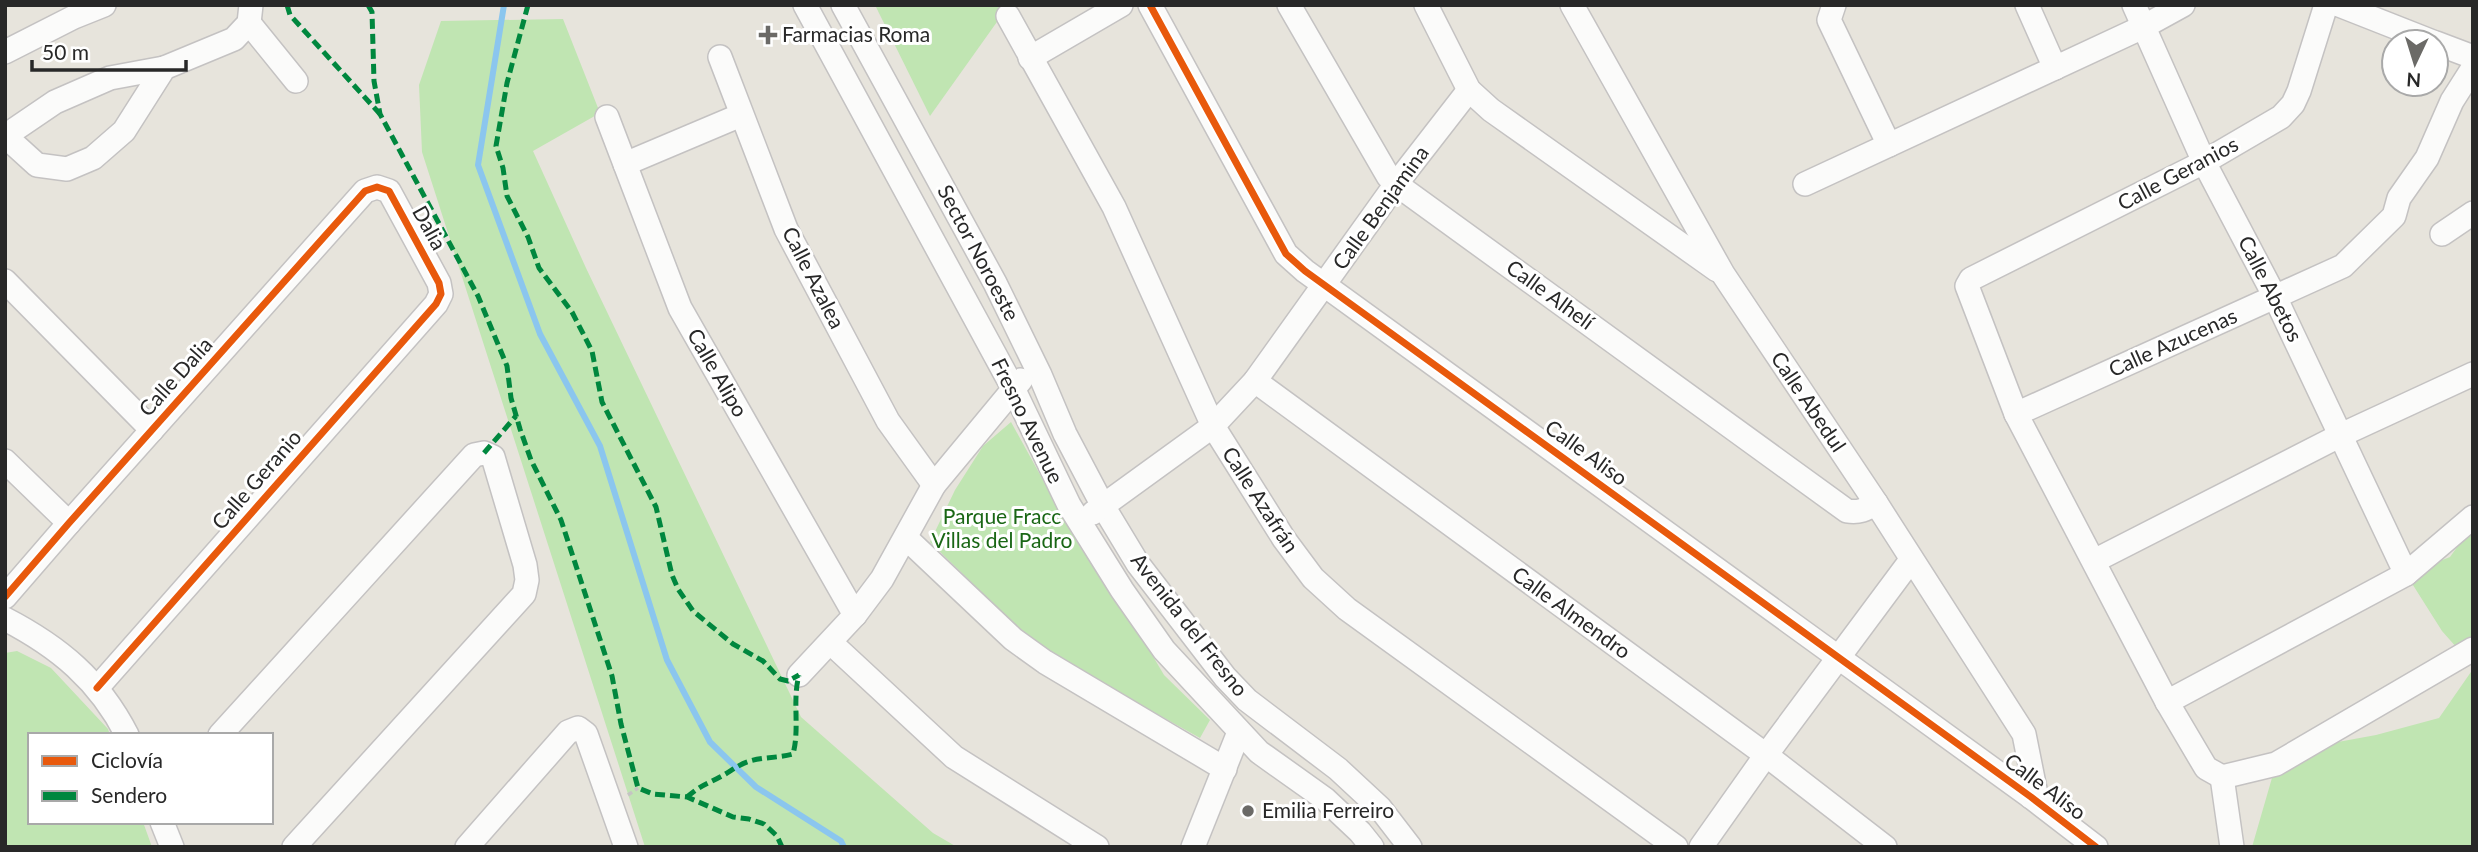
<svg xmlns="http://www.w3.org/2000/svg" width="2478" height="852" font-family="Lato,sans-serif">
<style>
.green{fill:#c0e5b2}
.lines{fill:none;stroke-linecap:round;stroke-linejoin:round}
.stream{stroke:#8bc6ee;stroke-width:6}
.minor-casing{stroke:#c4c2c2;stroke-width:26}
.path{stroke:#c5c4c3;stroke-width:3.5;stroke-dasharray:5 3.5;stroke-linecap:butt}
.minor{stroke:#fbfbfa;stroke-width:23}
.quiet{stroke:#00873e;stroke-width:5;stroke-dasharray:10 5;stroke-linecap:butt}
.cycleway-casing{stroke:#fff;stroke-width:11}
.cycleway{stroke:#e8590c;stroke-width:7}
.poi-dot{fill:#6b6a67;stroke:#fff;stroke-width:2.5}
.labels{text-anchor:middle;stroke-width:6;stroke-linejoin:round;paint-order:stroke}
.poi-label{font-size:21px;fill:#282828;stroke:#fff;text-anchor:start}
.street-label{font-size:21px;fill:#282828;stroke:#fff}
.park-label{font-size:21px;fill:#1a6715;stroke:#fff}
</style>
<rect width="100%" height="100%" fill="#e7e4dc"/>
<!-- green -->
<g class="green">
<path d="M875,5h134l-79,111z"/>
<path d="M563,19l37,94 -67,38 53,117 215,449 132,116 24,14h-312l-223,-695 -3,-67 22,-64z"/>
<path d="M1011,422l69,125 51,72 33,56 46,45 -10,18 -109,-61 -68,-44 -93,-91 25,-52 28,-44z"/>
<path d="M2473,525v141l-31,-35 -36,-57 44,-17z"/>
<path d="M17,651l34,17 57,61 2,6h-80v87h113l9,25h-147v-194z"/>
<path d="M2473,669v178h-221l24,-83 40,-18 60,-11 63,-17z"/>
</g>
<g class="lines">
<!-- stream -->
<path class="stream" d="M504,5l-26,160 62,169 60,112 67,214 43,82 46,45 85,54 3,6"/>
<!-- minor casing -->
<g class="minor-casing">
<g id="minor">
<path d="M805,5l208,383 56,117 53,85 42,60 95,102 66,47 35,33 12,15"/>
<path d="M843,5l152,278 45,92 25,59 38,72 35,58 87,113 22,23 91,69 42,39 30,39"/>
<path d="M1150,5l136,249 19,17 726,526 65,50"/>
<path d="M1289,5l99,171 8,8 451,327c12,2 18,-1 29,-8"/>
<path d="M1426,5l43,85 22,20 226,160"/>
<path d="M1572,5l151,269 153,229 148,231 11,55 -4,8"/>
<path d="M1834,5l-5,15 60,125"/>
<path d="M2027,5l28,63"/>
<path d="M2134,5l70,157 71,135 131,277"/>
<path d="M2339,5l94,37"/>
<path d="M1008,16l106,191 99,219 71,113 29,39 34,31 329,238"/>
<path d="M249,23l47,58"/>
<path d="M2436,43l37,14"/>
<path d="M5,52l69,-35 30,-12"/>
<path d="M720,57l66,172 102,192 46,64"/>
<path d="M1030,58l91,-53"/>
<path d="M607,117l73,191 175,307"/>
<path d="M5,136l32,29 30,4 26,-11 31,-27 40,-63 70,-29 15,-16 2,-18"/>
<path d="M5,136l50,-34 55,-24 54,-10"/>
<path d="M625,164l116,-49"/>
<path d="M1805,184l338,-157 40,-22"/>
<path d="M2442,234l31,-21"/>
<path d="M5,281l147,149"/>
<path d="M1255,381l511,374 119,92"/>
<path d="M2016,414l327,-148 51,-50 5,-18 28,-40 25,-57 21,-33"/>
<path d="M5,461l64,62"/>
<path d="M1093,513l120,-87 42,-45 141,-197 73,-94"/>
<path d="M906,538l107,101 32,23 180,107"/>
<path d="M2094,561l247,-126 132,-61"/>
<path d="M5,597l64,-74 296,-332 12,-4 12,4 50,92 2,11 -5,10 -339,384"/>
<path d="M5,619c54,28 94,61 122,116"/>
<path d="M831,643l123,114 143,90"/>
<path d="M799,675l56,-60 27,-36 52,-94 87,-105"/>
<path d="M2167,702l239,-128 67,-57"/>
<path d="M220,735l254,-280 10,-2 9,4 32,108 2,15 -3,14 -230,253"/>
<path d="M2222,777l-16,-9 -39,-66 -151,-288 -49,-128 4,-7 233,-117 77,-45 12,-13 6,-13 27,-86"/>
<path d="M2222,777l54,-13 197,-115"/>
<path d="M2222,777l10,70"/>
<path d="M162,822l10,25"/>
<path d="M467,847l101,-115 10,-4 8,6 40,113"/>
<path d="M1193,847l46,-115"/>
<path d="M1701,847l65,-92 145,-195"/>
</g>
</g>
<!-- path -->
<path class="path" d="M628,795l10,-7"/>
<!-- minor -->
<use href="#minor" class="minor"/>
<!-- quiet -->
<g class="quiet">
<path d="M287,5l3,10 90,99"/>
<path d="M368,5l4,7 2,69 6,33 98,182 29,70 4,32 9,31 11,31 30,60 51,156 9,48 17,64 15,6 34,3 46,20 16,2 15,5 13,12 5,11"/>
<path d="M528,5l-21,78 -11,63 7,22 4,28 21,41 11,31 33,44 20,39 10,51 54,105 16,68 6,14 15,22 40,33 30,17 17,18 8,2 11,-6"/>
<path d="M484,453l32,-37"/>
<path d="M687,797c14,-12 18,-12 33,-20 10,-5 19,-13 30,-16 14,-4 28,-3 43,-7 7,-26 -1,-53 6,-79"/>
</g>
<!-- cycleway casing -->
<g class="cycleway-casing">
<g id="cycleway">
<path d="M1150,5l136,249 19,17 726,526 65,50"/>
<path d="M5,597l64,-74 296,-332 12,-4 12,4 50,92 2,11 -5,10 -339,384"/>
</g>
</g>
<!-- cycleway -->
<use href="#cycleway" class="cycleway"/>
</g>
<!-- markers -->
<g class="poi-dot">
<path d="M764.5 24.5h7v7h7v7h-7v7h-7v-7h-7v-7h7z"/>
<circle cx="1248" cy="811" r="7"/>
</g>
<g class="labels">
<!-- poi labels -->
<g class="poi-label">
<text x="782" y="42">Farmacias Roma</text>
<text x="1262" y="818">Emilia Ferreiro</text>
</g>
<!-- street labels -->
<g class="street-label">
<text transform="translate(2178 174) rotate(-28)" y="7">Calle Geranios</text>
<text transform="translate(1381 208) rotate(-54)" y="7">Calle Benjamina</text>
<text transform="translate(429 228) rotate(61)" y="7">Dalia</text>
<text transform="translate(978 253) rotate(62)" y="7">Sector Noroeste</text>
<text transform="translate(813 278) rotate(63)" y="7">Calle Azalea</text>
<text transform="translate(2270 289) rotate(63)" y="7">Calle Abetos</text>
<text transform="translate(1550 295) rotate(36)" y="7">Calle Alhelí</text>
<text transform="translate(2173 343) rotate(-24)" y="7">Calle Azucenas</text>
<text transform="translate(717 373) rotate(60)" y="7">Calle Alipo</text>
<text transform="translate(176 377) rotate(-48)" y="7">Calle Dalia</text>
<text transform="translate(1808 402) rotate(56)" y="7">Calle Abedul</text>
<text transform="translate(1027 421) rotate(64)" y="7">Fresno Avenue</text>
<text transform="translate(1586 453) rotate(36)" y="7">Calle Aliso</text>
<text transform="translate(257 480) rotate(-49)" y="7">Calle Geranio</text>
<text transform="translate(1260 500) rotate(57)" y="7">Calle Azafrán</text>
<text transform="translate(1571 613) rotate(36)" y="7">Calle Almendro</text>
<text transform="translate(1189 625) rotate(52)" y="7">Avenida del Fresno</text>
<text transform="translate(2045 787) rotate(37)" y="7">Calle Aliso</text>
</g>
<!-- park labels -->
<g class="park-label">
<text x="1002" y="524">Parque Fracc<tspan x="1002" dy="24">Villas del Padro</tspan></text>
</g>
</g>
<!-- border -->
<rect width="2478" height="852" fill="none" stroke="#282828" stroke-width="14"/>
<!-- legend -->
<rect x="28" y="733" width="245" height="91" fill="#ffffff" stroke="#a9a9a9" stroke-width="2"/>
<rect x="42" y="756" width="35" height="10" fill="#e8590c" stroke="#a9a9a9" stroke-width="2"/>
<text x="91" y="768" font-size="21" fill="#282828">Ciclovía</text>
<rect x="42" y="791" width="35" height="10" fill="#00873e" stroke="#a9a9a9" stroke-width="2"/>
<text x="91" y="803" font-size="21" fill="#282828">Sendero</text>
<!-- north arrow -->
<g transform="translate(2415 63) rotate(184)"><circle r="33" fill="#ffffff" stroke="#a9a9a9" stroke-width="2"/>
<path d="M0-5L12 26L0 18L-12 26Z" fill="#6b6a67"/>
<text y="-10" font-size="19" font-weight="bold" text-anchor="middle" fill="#282828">N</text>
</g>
<!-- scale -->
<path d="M32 60v10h154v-10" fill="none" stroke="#282828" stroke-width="3.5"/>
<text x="42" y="60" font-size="21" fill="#282828" stroke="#ffffff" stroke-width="5" paint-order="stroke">50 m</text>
</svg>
